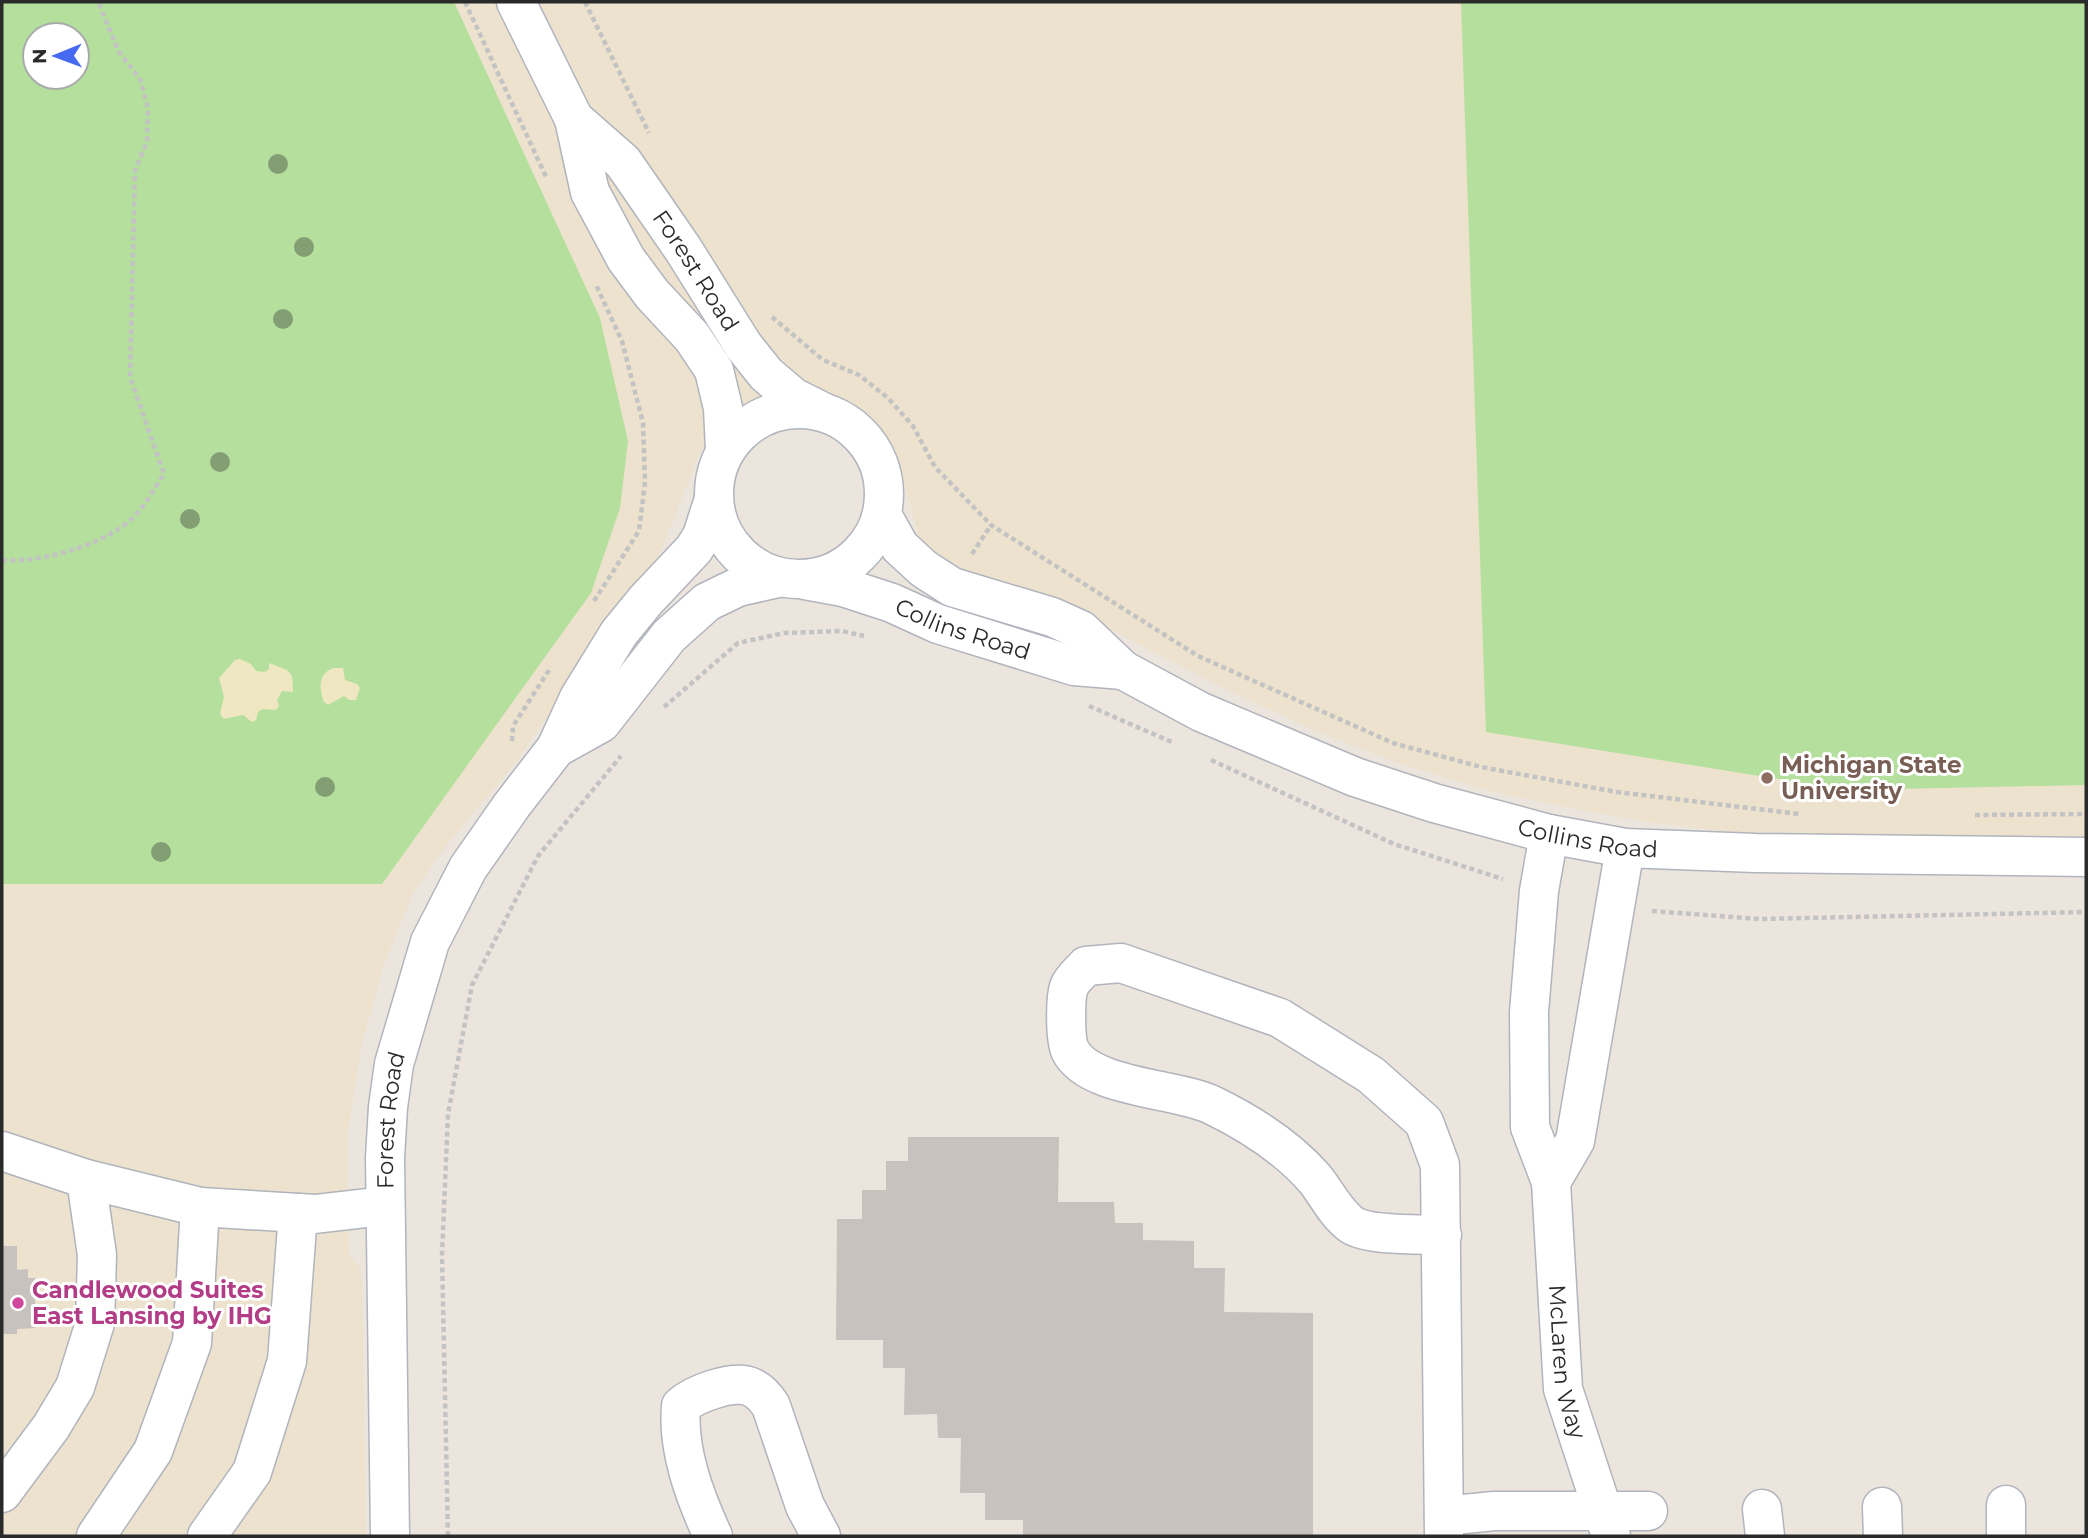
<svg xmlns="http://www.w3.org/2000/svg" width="2088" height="1538" font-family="Montserrat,sans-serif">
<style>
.education{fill:#ece2ce;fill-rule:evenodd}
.green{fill:#b5df9d;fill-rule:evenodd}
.sand{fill:#efe7c2}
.building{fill:#c7c2bd}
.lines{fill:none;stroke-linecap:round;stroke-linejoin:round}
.minor-casing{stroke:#b1b4bd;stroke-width:41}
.path{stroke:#c3c3c3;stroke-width:4.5;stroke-dasharray:5 3.5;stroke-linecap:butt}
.minor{stroke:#fff;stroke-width:38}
.tree{fill:#849e74}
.education-dot{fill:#8d6e63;stroke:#fff;stroke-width:2.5}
.hotel-dot{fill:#d1479c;stroke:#fff;stroke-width:2.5}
.labels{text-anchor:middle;stroke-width:6;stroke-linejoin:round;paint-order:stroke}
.street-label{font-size:23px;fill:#2a2a2a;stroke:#fff}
.education-label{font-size:23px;font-weight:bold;fill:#785e54;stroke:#fff;text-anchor:start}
.hotel-label{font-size:23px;font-weight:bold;fill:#b23c85;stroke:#fff;text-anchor:start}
</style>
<rect width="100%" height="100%" fill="#ece5dd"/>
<!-- education -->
<path class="education" d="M2,2h2084v834l-265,2 -99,-7 -75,-9 -82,-15 -71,-15 -94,-28 -86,-34 -85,-39 -158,-82 -100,-29 -45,-30 -7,-13 -21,-76 -6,-14 -8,-15 -15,-15 -35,-19 -69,-4 -20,11 -24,19 -19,24 -52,130 -42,49 -91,134 -69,82 -35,50 -31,77 -21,79 -14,89 2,117 10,12 3,15 4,254h-364zM35,35h42v42h-42z"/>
<!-- green -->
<g class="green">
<path d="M2,2h452l146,316 28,123 -8,67 -29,85 -209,291h-380zM35,35h42v42h-42z"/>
<path d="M1461,2h625v783l-239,5 -361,-58z"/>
</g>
<!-- sand -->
<g class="sand">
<path d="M240,659l11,5 5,7 9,1 4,-3v-6c22,9 24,5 24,29l-11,-1 -5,9 2,6 -3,4 -13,-1 -5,3 -2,8 -4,2 -9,-7 -19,4 -4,-5 4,-17 -5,-19 16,-18z"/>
<path d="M333,668h10l2,12 12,4 3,4 -4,12h-7l-5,-4 -16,9 -4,-3c-5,-14 -6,-28 9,-34z"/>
</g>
<!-- building -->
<g class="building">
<path d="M908,1137h151l-1,65h56l1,21h28v17l51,1v27h31l-1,44 89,1v223h-290v-16h-38v-27h-25l1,-55h-23l-1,-24 -33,1 1,-47h-22v-28h-47l1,-121h25v-29h24v-29h22z"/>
<path d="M2,1246h15v24l11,-1v9h7v50l-18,1v5h-15z"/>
</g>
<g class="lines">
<!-- minor casing -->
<g class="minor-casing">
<g id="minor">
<path d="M516,2l58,117 16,73 36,67 26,35 40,43 22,33 9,38 2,42"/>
<path id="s1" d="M574,119l49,43 60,87 60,96 23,29 27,23 30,15"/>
<circle cx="799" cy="494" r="85"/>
<path id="s2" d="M882,515l18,32 24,22 28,18 100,30 29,13 42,40 78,42 154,65 79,26 115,31 76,14 130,5 331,4"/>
<path id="s3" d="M805,580l38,7 49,16 46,21 136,42 49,4"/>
<path d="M556,748l45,-25 68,-87 38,-34 31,-15 40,-9"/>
<path id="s4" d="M1549,834l-10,57 -10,121 1,115 21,55 12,207 48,147"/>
<path d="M2,1151l84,28 11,76 -2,68 -20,64 -24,40 -49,66"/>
<path d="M86,1179l114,28"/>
<path d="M1551,1182l24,-41 50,-293"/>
<path d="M1442,1235c-22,-1 -73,1 -90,-10 -16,-11 -25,-31 -37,-46 -27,-31 -66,-56 -103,-74 -35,-17 -124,-17 -142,-55 -5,-11 -5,-52 -1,-63 3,-8 12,-15 17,-21l35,-3 159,55 91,57 53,47 16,43 4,371"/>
<path d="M2006,1505v31"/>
<path d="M1882,1507l1,29"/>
<path d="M1762,1509l3,27"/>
<path d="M1444,1516l50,-5h154"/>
<path d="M96,1536l57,-85 39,-108 8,-136 115,7 69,-8"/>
<path d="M207,1536l45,-64 35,-111 11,-148"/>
<path id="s5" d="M390,1536l-5,-378 3,-51 6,-43 36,-122 38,-74 44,-63 44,-57 23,-50 40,-65 27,-33 48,-51 8,-13 11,-34"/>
<path d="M713,1536c-18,-39 -36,-86 -32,-130 13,-12 53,-27 70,-19 9,4 15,11 20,19l34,100 16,30"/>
</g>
</g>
<!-- path -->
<g class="path">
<path d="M465,2l82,177"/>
<path d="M585,2l64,131"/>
<path d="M772,317l51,43 36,15 29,23 25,28 22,41 56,58 207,131 195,87 88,24 136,25 182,22"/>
<path d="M972,554l19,-29"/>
<path d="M2,560c34,3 89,-12 118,-32 19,-12 32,-35 44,-54l-34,-97 5,-207 12,-28 1,-34 -8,-29 -21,-27 -21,-50"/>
<path d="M594,601l45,-70 6,-49 -2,-59 -21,-82 -26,-56"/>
<path d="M1089,706l85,37"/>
<path d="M664,707l74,-64 46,-10 58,-2 22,5"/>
<path d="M512,741l1,-15 38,-59"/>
<path d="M1211,760l183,84 109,35"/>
<path d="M1975,815l111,-1"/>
<path d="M1652,911l107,8 327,-7"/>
<path d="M448,1536l-6,-281 6,-141 24,-129 66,-129 83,-100"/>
</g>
<!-- minor -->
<use href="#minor" class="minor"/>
</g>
<!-- trees -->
<g class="tree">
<circle cx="278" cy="164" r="10"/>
<circle cx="304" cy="247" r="10"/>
<circle cx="283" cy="319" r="10"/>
<circle cx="220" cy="462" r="10"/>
<circle cx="190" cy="519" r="10"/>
<circle cx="325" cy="787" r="10"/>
<circle cx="161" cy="852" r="10"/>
</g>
<!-- markers -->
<circle class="education-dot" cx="1767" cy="778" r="7"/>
<circle class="hotel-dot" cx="18" cy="1303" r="7"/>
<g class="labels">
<!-- street labels -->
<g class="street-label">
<text dy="8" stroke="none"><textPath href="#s1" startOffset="196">Forest Road</textPath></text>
<text dy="8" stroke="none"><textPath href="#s3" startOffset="166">Collins Road</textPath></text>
<text dy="8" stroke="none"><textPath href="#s2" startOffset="794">Collins Road</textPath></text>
<text dy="8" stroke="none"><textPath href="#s5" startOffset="416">Forest Road</textPath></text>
<text dy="8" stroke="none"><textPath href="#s4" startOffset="534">McLaren Way</textPath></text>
</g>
<!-- education labels -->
<g class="education-label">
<text x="1781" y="773">Michigan State<tspan x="1781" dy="26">University</tspan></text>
</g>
<!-- hotel labels -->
<g class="hotel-label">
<text x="32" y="1298">Candlewood Suites<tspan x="32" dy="26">East Lansing by IHG</tspan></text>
</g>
</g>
<!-- border -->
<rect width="2088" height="1538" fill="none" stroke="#2a2a2a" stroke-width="7"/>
<!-- north arrow -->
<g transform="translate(56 56) rotate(269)"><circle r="33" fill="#ffffff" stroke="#aaaaaa" stroke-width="2"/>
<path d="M0-5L12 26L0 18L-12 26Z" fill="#4669f0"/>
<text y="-10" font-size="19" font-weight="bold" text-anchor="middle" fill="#2a2a2a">N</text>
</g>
</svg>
